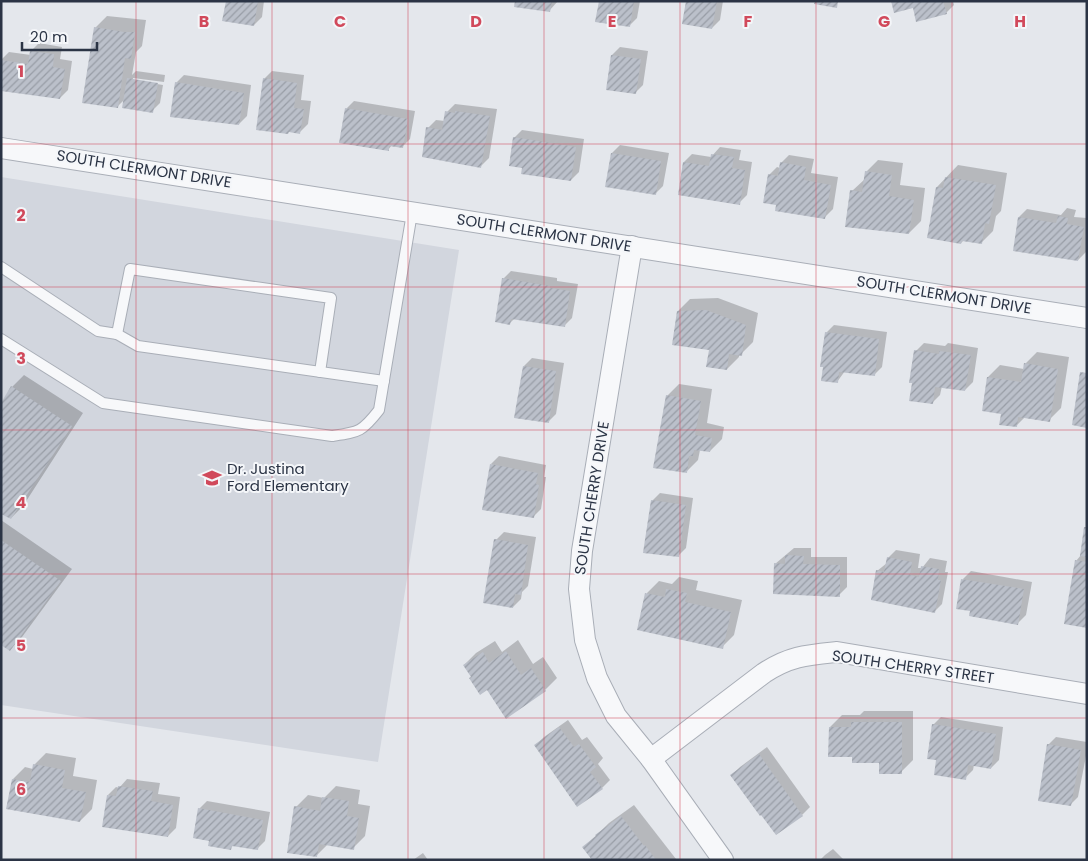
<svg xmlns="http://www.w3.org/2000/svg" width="1088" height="861" font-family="Poppins,sans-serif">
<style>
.built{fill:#d2d6de}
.shadow{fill:#0003}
.building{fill:url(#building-hatch)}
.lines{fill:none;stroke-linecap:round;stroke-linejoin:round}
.service-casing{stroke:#a9aeb7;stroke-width:12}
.minor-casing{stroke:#a9aeb7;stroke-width:22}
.service{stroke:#f7f8fa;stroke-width:10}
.minor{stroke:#f7f8fa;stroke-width:20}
.grid{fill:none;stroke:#d1495b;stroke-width:1;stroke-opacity:0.55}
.labels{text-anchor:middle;stroke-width:4;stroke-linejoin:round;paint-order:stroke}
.street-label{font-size:15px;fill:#2b3445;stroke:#f4f6f9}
.poi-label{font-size:15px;fill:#2b3445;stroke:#f4f6f9;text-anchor:start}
.grid-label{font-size:16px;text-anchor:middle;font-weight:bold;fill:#d1495b;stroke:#f4f6f9;stroke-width:4;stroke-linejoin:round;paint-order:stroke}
</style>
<defs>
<pattern id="building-hatch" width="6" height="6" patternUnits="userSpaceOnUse" patternTransform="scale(1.25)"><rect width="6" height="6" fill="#bbc0ca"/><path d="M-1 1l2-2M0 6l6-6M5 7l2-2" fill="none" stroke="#989da6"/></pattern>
</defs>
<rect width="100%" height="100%" fill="#e4e7ec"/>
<!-- built -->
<path class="built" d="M1,177l458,73 -81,512 -377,-57z"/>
<!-- shadow -->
<g class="shadow">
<path d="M227,1h37l-2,16 -8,8z"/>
<path d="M517,1h41l-9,10z"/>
<path d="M600,1h40l-3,17 -8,8z"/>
<path d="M687,1h36l-3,19 -8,8z"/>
<path d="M892,1h61l1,4 -8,8z"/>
<path d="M107,16l39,4 -4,26 -6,6 -4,23 4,-4 29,4 -1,7 -31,-4v2l30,5 -3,18 -8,8 -27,-12 -8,8 -22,-79z"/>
<path d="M39,43l23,4 -2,12 12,2 -4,29 -8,8 -59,-38 8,-8 22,3v-4z"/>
<path d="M620,47l28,4 -5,34 -8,8 -23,-38z"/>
<path d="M272,71l32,4 -3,25 10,1 -3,23 -8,8 -10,-1 -26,-52z"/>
<path d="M184,75l67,10 -4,31 -8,8 -63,-41z"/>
<path d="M354,101l61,10 -5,28 -8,8 -10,-2 -4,5 -42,-41z"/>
<path d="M455,104l42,5 -8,49 -8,8 -53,-38 8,-8 9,1 2,-9z"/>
<path d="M522,130l62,9 -5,33 -8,8 -47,-13 -10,-29z"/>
<path d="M620,145l49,8 -6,33 -8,8 -43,-41z"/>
<path d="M720,147l21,3 -2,10 13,2 -5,33 -8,8 -55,-41 8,-8 19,3z"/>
<path d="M789,155l25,4 -3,14 27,4 -5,32 -8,8 -47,-13 -9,-29 8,-8 3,1 1,-5z"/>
<path d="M878,160l25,3 -3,22 25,3 -4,33 -12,12 -63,-7 6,-35 13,-12 1,-7z"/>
<path d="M958,165l49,8 -6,38 -5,5 -3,15 -12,12 -17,-3 -3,3 -32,-6 8,-50z"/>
<path d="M1067,208l9,2 -2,7 13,1 -1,34 -8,8 -59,-43 8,-8 34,6z"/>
<path d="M511,271l46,7v3l21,3 -6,34 -8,8 -49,-8 -5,5 -7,-44z"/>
<path d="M718,298l40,15 -5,29 -12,12h-2v3l-12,12 -49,-58 12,-12z"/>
<path d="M834,325l53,7 -5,35 -8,8 -29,-4 -8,11 -11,-49z"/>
<path d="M924,343l21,3 3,-3 30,5 -5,34 -8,8 -23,-4 -2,9 -8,8 -16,-52z"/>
<path d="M1037,352l32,5 -8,51 -12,12 -24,-3 -9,9 -14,-13 -19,-3 5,-33 12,-12 24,4 1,-5z"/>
<path d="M532,358l32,5 -8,51 -8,8 -24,-56z"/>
<path d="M24,375l59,38 -60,93 -12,12 -8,-5 -2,2v-109l11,-19z"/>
<path d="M679,384l33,5 -5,34 17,4 -2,12 -12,12 -10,-1 -2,10 -12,12 -19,-76z"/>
<path d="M499,456l47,9 -2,12h2l-5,32 -8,8 -42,-53z"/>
<path d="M660,493l33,5 -7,50 -8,8 -26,-55z"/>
<path d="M1,520l71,49 -50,68 -12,12 -9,-6z"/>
<path d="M1087,526v101l-11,-66 5,-6z"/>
<path d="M504,532l32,5 -8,49 -6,6 -1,7 -8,8 -17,-67z"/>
<path d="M794,548h17v9h36v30l-8,8 -64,-31z"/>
<path d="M896,550l24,4 -2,14h4l8,-10 17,3 -2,11h3l-6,32 -8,8 -57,-41 10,-8 1,-5z"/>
<path d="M971,571l61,11 -6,33 -8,8 -47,-13 -8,-31z"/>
<path d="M679,577l19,4 -2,9 46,10 -8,35 -12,12 -83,-18 8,-36 12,-12 13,3z"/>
<path d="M518,640l15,24 10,-7 14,21 -12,12 -58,-2 -23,-23 12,-12 19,-12 7,11z"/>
<path d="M864,711h49v49l-12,12 -21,-10 -26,-6 -24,-29 12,-12h18z"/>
<path d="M941,717l62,10 -4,33 -8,8 -17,-3 -1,5 -8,8 -28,-19 -4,-34z"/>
<path d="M568,720l14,20 5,-3 16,21 -5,6 12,16 -8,8 -66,-43 8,-8z"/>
<path d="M1056,737l31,5v9l-9,46 -8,8 -22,-60z"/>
<path d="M767,747l43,60 -8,8 -70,-40 8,-8z"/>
<path d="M46,753l30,5 -3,18 24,4 -5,29 -12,12 -72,-13 5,-29 12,-12 8,2 1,-4z"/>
<path d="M127,779l33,4 -2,11 22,3 -4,31 -8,8 -60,-41 8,-8 3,1z"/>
<path d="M336,786l24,4 -2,14 12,2 -5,30 -12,12 -25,-4 -12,12 -20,-49 12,-12 16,3z"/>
<path d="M207,801l63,11 -5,29 -8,8 -23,-4 -4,3 -20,-8 -11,-31z"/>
<path d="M634,805l42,54v1h-62l-30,-13 25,-24z"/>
<path d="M833,849l11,11h-24l5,-5z"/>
<path d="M423,853l5,7h-15z"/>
</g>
<!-- building -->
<g class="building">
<path d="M226,1h32l-4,25 -32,-5z"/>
<path d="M515,1h37l-2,11 -36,-5z"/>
<path d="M599,1h35l-4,26 -35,-5z"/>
<path d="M686,1h31l-5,28 -30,-5z"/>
<path d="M815,1h23l-1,7 -23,-4z"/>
<path d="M891,1h52l4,13 -31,8 -3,-14 -19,5z"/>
<path d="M94,27l30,5h11l-4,27 -6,-1 -7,50 -36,-5z"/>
<path d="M30,51l24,3 -1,13 12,2 -5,30 -59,-8v-31l27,4z"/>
<path d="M611,55l30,4 -5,35 -30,-4z"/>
<path d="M127,78l31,5 -5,30 -31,-5z"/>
<path d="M263,78l34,5 -3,25 10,1 -4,25 -11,-2 -1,2 -32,-4z"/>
<path d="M175,82l69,11 -5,32 -69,-8z"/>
<path d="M345,108l63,11 -5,29 -14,-2v5l-50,-8z"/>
<path d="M445,111l10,2v-2l35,5 -9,52 -59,-11 4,-30 16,3z"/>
<path d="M513,137l63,10 -5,34 -50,-7 1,-6 -13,-2z"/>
<path d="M611,153l50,8 -5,34 -51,-8z"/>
<path d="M711,154l23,3 -2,11 13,2 -5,35 -62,-10 5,-33 26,4z"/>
<path d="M780,162l26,5 -2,13 27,5 -6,34 -50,-8 1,-6 -13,-2 5,-29 10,2z"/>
<path d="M865,171l27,4 -3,21 25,4 -5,34 -64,-7 5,-37 12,2z"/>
<path d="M945,177l51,8 -7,39 -4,-1 -3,21 -20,-3 -1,3 -34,-6 9,-51 7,1z"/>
<path d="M1058,216l10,2 -1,6 17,3 -6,34 -65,-10 5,-34 38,6z"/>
<path d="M502,278l48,8v2l20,3 -5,36 -54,-8 -1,6 -15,-3z"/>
<path d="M706,310l40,15 -4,31 -13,-2 -2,16 -21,-3 3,-17 -37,-5 5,-34z"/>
<path d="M825,332l54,7 -4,37 -36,-4 -1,11 -17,-2 2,-14h-3z"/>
<path d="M914,350l25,4v-3l32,4 -6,36 -30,-4 -2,17 -24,-3 3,-18h-3z"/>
<path d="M1024,363l34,6 -8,53 -32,-5 -1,10 -18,-2 2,-11 -19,-3 5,-34 34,5z"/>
<path d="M523,366l33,5 -7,52 -35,-5z"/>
<path d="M1080,372l7,1v55l-15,-3z"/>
<path d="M11,386l61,40 -61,93 -10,-5v-111z"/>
<path d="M666,395l35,6 -6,34 17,3 -2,14 -16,-2 -1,6h-4l-2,17 -34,-5z"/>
<path d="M490,464l48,9 -2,11 3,1 -5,33 -52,-8z"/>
<path d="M651,500l35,5 -7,52 -36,-4z"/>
<path d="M1084,527h3v30l-7,-1z"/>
<path d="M494,539l34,6 -7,50 -6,-1 -2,14 -30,-5z"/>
<path d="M1,540l60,41 -51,70 -9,-6z"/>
<path d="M785,555l19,1 -1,8 37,1v32l-67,-3 1,-31 11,1z"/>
<path d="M887,557l25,5 -2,13 9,2 2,-11 18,3 -1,11h3l-6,33 -64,-13 5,-30 8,2z"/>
<path d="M1075,560l12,2v66l-23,-4z"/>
<path d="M961,579l63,10 -6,36 -49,-9 1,-5 -14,-2z"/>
<path d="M666,589l21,4 -2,9 46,10 -8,37 -86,-19 8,-37 20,4z"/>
<path d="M506,651l15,24 10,-7 15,23 -40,28 -19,-29 -7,5 -11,-17 2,-1 -8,-12 20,-13 6,11z"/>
<path d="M851,722h51v52h-23v-11h-27v-6h-24l1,-30h22z"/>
<path d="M932,724l64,10 -5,35 -23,-4 -2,15 -32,-5 2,-15 -9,-1z"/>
<path d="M559,727l15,20 5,-3 17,23 -6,5 13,17 -26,18 -43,-62z"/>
<path d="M1047,744l34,6 -10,56 -33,-5z"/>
<path d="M759,754l44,62 -27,19 -15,-20 -1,1 -30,-41z"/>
<path d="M33,764l32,6 -3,18 24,4 -6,30 -74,-13 6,-30 18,3z"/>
<path d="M118,786l35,5 -2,10 22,4 -5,32 -66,-10 5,-32 9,1z"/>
<path d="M322,797l27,4 -2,15 12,2 -5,32 -35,-6 -2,13 -30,-4 7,-47 26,5z"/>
<path d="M198,808l65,12 -5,30 -26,-4 -1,4 -23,-4 1,-5 -16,-3z"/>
<path d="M621,816l23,30 1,-1 11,15h-64l-10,-13 14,-11 -1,-1z"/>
</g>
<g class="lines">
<!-- service casing -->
<g class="service-casing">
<g id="service">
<path d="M1,267l97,64 19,3 21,12 246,35"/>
<path d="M117,334l13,-65 201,29 -11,74"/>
<path d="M1,339l102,64 229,33c27,-4 30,-4 47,-26l33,-197"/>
</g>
</g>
<!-- minor casing -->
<g class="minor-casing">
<g id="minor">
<path d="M1,148l1086,170"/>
<path d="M632,246l-50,305 -3,38 6,51 12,38 19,38 35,43 72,101"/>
<path d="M651,759l113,-86c26,-17 43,-18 73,-21l250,42"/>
</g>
</g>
<!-- service -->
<use href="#service" class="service"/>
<!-- minor -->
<use href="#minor" class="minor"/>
</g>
<!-- grid -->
<path class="grid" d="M136,1v859M272,1v859M408,1v859M544,1v859M680,1v859M816,1v859M952,1v859M1,144h1086M1,287h1086M1,430h1086M1,574h1086M1,718h1086"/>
<!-- icons -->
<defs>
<g id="school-bare" transform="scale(1.5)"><path d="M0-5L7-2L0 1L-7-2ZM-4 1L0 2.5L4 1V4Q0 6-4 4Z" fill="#d1495b" stroke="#f4f6f9" stroke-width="2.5" paint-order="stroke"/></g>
</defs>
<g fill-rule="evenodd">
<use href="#school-bare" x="212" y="478"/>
</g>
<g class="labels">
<!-- street labels -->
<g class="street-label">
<text transform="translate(144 169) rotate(9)" y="5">SOUTH CLERMONT DRIVE</text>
<text transform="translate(544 233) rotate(9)" y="5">SOUTH CLERMONT DRIVE</text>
<text transform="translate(944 295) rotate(9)" y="5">SOUTH CLERMONT DRIVE</text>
<text transform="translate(592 498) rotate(-81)" y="5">SOUTH CHERRY DRIVE</text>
<text transform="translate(913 667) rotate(8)" y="5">SOUTH CHERRY STREET</text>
</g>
<!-- poi labels -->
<g class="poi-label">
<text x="227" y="474">Dr. Justina<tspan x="227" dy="17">Ford Elementary</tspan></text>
</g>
</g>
<g class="grid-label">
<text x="204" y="27">B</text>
<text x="340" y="27">C</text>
<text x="476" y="27">D</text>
<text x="612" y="27">E</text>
<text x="748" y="27">F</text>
<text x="884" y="27">G</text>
<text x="1020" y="27">H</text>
<text x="21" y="77">1</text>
<text x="21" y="221">2</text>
<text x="21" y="364">3</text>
<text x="21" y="508">4</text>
<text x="21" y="651">5</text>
<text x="21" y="795">6</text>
</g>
<!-- border -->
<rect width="1088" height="861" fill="none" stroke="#2b3445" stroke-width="5"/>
<!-- scale -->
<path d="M22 42v8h75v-8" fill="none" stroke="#2b3445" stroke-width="2.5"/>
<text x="30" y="42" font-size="15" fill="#2b3445" stroke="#f4f6f9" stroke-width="4" paint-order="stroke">20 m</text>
</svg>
